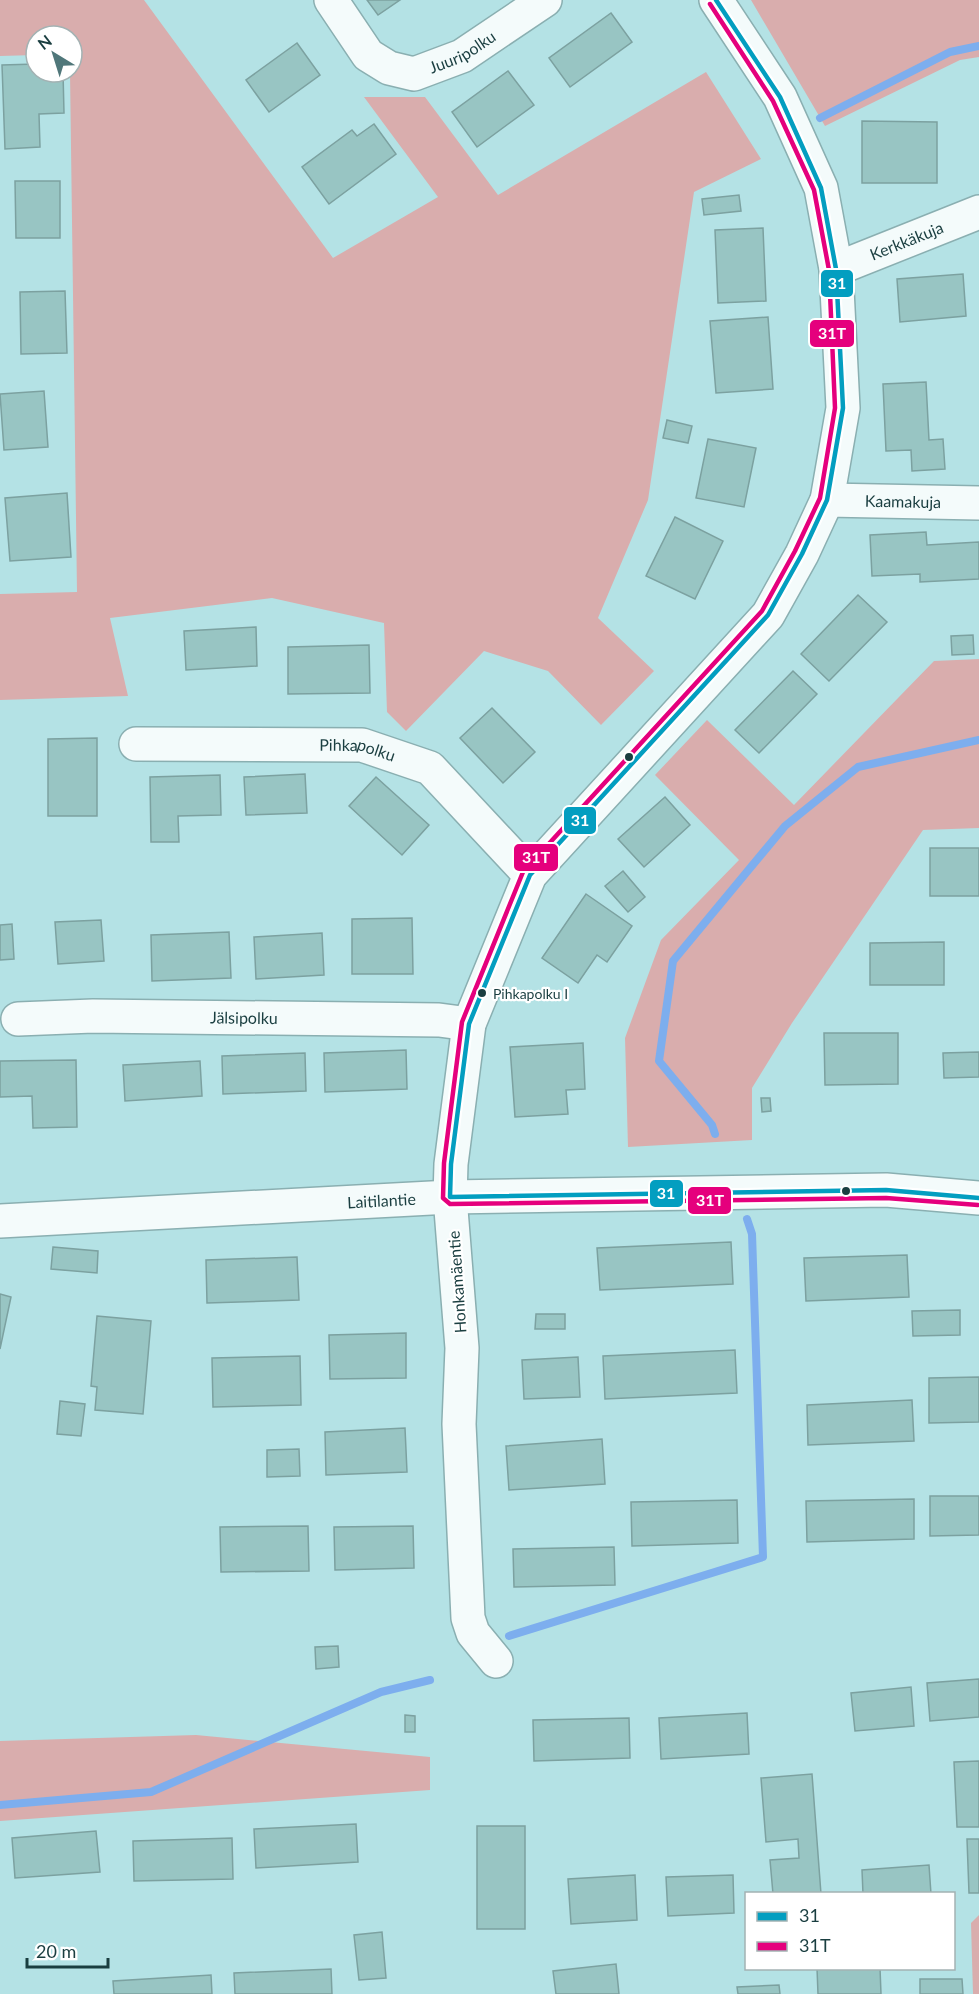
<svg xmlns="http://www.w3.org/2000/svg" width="979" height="1994" font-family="Lato,sans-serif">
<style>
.forest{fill:#d9adad}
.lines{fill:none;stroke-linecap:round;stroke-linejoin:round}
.stream{stroke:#7daeee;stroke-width:8}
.building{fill:#98c5c3;stroke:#7ca1a0;stroke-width:1.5}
.minor-casing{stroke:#8aafb1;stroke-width:36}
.minor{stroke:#f4fbfb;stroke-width:33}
.bus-1-casing{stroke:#fff;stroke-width:9}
.bus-2-casing{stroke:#fff;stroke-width:9}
.bus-1{stroke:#039ec0;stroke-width:4.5}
.bus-2{stroke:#e5007d;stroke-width:4.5}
.bus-dot{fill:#1a3e40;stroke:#fff;stroke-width:2}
.labels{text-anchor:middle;stroke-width:4.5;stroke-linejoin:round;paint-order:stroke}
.bus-label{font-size:14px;fill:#1a3e40;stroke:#fff;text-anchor:start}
.street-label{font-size:16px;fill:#1a3e40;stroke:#fff}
.line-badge{stroke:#fff;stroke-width:2}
.badge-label{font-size:16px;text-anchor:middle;font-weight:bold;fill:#fff}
</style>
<rect width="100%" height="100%" fill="#b4e2e5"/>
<!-- forest -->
<g class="forest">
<path d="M0,0h144l189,258 105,-61 -74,-100h61l73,98 208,-123 55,87 -67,33 -46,308 -50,118 56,53 -53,54 -53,-54 -64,-20 -78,80 -19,-19 -3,-89 -112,-25 -162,20 18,78 -128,4v-106l77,-2 -7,-520 2,-36h-36v19l-36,1z"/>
<path d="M751,0h228v57l-19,3 -135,66z"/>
<path d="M979,659v169l-56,2 -131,193 -40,65v52l-124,7 -3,-109 36,-98 78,-80 -84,-85 52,-55 87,85 140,-144z"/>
<path d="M196,1735l234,22v33l-430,31v-80z"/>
<path d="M979,1915v79h-6l-2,-71z"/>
</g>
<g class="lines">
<!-- stream -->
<g class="stream">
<path d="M820,118l130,-66 29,-6"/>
<path d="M715,1134l-3,-9 -53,-64 14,-100 112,-135 73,-59 121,-27"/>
<path d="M509,1636l254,-79 -11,-323 -5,-15"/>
<path d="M0,1805l151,-13 230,-100 49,-12"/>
</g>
</g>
<!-- building -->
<g class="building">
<path d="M367,0h33l-22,15z"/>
<path d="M611,13l21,29 -62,45 -21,-29z"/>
<path d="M297,43l23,32 -51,37 -23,-32z"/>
<path d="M36,64v8h27l1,41 -25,1 1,33 -35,2 -3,-84z"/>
<path d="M508,71l26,34 -57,42 -25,-35z"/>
<path d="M862,121l75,1v61h-75z"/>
<path d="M374,124l22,30 -67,50 -27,-37 50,-37 5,6z"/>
<path d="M15,181h45v57h-44z"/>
<path d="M739,195l2,16 -37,4 -2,-16z"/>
<path d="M763,228l3,73 -48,2 -3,-73z"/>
<path d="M963,274l3,42 -66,6 -3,-43z"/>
<path d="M65,291l2,62 -46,1 -1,-62z"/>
<path d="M768,317l5,72 -57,4 -6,-72z"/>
<path d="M926,382l3,58 14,-1 2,30 -33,2 -1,-21 -25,1 -3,-67z"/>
<path d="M44,391l4,56 -44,3 -4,-56z"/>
<path d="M667,420l25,6 -4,17 -25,-5z"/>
<path d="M708,439l48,9 -12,59 -48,-9z"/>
<path d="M67,493l4,64 -61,4 -5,-63z"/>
<path d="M675,517l48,24 -28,58 -49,-23z"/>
<path d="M926,532l1,13 52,-3v37l-59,3v-8l-48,2 -2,-41z"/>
<path d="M858,595l29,27 -58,59 -28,-27z"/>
<path d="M256,627l1,39 -71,4 -2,-39z"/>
<path d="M973,635l1,19 -22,1 -1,-19z"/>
<path d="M369,645l1,48 -82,1v-47z"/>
<path d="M793,671l24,23 -58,59 -24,-23z"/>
<path d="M492,708l43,44 -32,31 -43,-45z"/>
<path d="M97,738v78h-49v-77z"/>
<path d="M305,774l2,39 -61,2 -2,-38z"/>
<path d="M220,775l1,40 -43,1 1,26h-28l-1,-65z"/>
<path d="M376,777l53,48 -27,30 -53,-49z"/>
<path d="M665,797l25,28 -46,42 -26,-28z"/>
<rect x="930" y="848" width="49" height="48"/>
<path d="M623,871l22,26 -17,15 -23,-26z"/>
<path d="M586,894l46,32 -25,36 -10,-7 -19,28 -36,-25z"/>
<path d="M412,918l1,56h-61v-55z"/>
<path d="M101,920l3,41 -46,3 -3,-42z"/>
<path d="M12,924l2,35 -14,1v-35z"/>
<path d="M229,932l2,46 -79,3 -1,-46z"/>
<path d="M322,933l2,42 -68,4 -2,-42z"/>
<path d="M944,942v43h-74v-42z"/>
<path d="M824,1033h74v51l-73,1z"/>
<path d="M583,1043l2,46 -19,1 2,24 -53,3 -5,-70z"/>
<path d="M406,1050l1,39 -82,3 -1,-39z"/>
<path d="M979,1052v25l-35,1 -1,-25z"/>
<path d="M305,1053l1,38 -83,3 -1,-38z"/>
<path d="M76,1060l1,67 -44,1 -1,-32 -32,1v-36z"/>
<path d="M200,1061l2,35 -77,5 -2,-36z"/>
<path d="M761,1098h9l1,13 -9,1z"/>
<path d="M731,1242l2,42 -133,6 -3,-42z"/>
<path d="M53,1247l45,4 -1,22 -46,-4z"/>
<path d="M907,1255l2,42 -103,4 -2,-43z"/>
<path d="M297,1257l2,43 -92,3 -1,-43z"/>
<path d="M0,1294l11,3 -11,52z"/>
<path d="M960,1310v25l-47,1 -1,-25z"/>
<path d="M536,1314h29v15h-30z"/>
<path d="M97,1316l54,5 -8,93 -48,-4 2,-23 -6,-1z"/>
<path d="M406,1333v45l-76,1 -1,-44z"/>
<path d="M735,1350l2,43 -132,6 -2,-43z"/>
<path d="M300,1356l1,49 -88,2 -1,-49z"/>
<path d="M578,1357l2,40 -56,2 -2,-39z"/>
<path d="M979,1377v45l-50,1v-45z"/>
<path d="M912,1400l2,41 -106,4 -1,-40z"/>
<path d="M60,1401l25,3 -4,32 -24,-2z"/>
<path d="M405,1428l2,44 -81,3 -1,-43z"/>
<path d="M602,1439l3,45 -96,6 -3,-44z"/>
<path d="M299,1449l1,27 -33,1v-27z"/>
<path d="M930,1496h49v39l-49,1z"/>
<path d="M914,1499v40l-107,3 -1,-41z"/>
<path d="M737,1500l1,43 -106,3 -1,-44z"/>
<path d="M308,1526l1,45 -88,1 -1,-45z"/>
<path d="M413,1526l1,42 -79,2 -1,-43z"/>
<path d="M614,1547l1,38 -101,2 -1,-38z"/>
<path d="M338,1646l1,21 -23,2 -1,-22z"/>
<path d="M979,1679v38l-49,4 -3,-38z"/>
<path d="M911,1687l3,39 -59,5 -4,-38z"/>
<path d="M747,1713l2,41 -88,5 -2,-41z"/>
<path d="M405,1715l10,1v16h-10z"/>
<path d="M629,1718l1,40 -96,3 -1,-41z"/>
<path d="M979,1761v66h-22l-3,-65z"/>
<path d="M812,1774l9,120h-48l-3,-34 29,-2 -1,-19 -32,3 -5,-64z"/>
<path d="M356,1824l2,38 -102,6 -2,-39z"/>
<rect x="477" y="1826" width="48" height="103"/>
<path d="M96,1831l4,41 -85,6 -3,-40z"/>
<path d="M232,1838l1,41 -99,2 -1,-40z"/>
<path d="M967,1839h12v54h-10z"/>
<path d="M929,1865l2,29h-68l-1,-24z"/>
<path d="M635,1875l2,45 -66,4 -3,-45z"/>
<path d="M733,1875l1,38 -66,3 -2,-39z"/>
<path d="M382,1932l4,46 -27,2 -5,-45z"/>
<path d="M616,1964l3,30h-63l-3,-23z"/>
<path d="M817,1968h63l1,26h-63z"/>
<path d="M331,1969l1,25h-97l-1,-21z"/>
<path d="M211,1975l1,19h-98l-1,-13z"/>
<path d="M920,1979h42l1,15h-43z"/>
<path d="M779,1985l1,9h-42l-1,-7z"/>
</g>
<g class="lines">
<!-- minor casing -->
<g class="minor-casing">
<g id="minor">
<path id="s1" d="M331,0l37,55 21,13 25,6 48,-18 83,-56"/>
<path id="s2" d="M836,269l143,-57"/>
<path id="s3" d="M827,500l152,3"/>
<path id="s4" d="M136,744l226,1 68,23 100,107"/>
<path id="s5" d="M18,1019l75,-3 346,4 30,4"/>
<path id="s6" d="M0,1221l450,-24 436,-7 93,8"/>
<path d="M496,1661l-23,-28 -5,-15 -9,-194 3,-76 -12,-151 1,-33 18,-140 61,-149 238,-260 34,-61 25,-54 16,-92 -7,-139 -15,-81 -41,-91 -64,-97"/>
</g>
</g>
<!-- minor -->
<use href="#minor" class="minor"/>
<!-- bus-1 casing -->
<g class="bus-1-casing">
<path id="bus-1" d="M716,0l64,97 41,91 15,81 7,139 -16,92 -25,54 -34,61 -238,260 -61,149 -18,140 -1,33 436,-7 93,8"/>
</g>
<!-- bus-2 casing -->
<g class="bus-2-casing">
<path id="bus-2" d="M710,4l63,97 41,89 15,80 6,138 -15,90 -25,53 -33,60 -239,261 -61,150 -18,141 -1,35 7,6 436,-6 92,7"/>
</g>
<!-- bus-1 -->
<use href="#bus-1" class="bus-1"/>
<!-- bus-2 -->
<use href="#bus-2" class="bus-2"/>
</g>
<!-- markers -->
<g class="bus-dot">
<circle cx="629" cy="757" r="5"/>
<circle cx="482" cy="993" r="5"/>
<circle cx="846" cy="1191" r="5"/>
</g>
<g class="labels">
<!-- bus labels -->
<g class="bus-label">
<text x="493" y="999">Pihkapolku I</text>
</g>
<!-- street labels -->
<g class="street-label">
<text dy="6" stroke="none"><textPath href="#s1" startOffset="170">Juuripolku</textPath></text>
<text dy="6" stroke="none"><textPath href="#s2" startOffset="76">Kerkkäkuja</textPath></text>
<text dy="6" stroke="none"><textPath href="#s3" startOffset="76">Kaamakuja</textPath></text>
<text dy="6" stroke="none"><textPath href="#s4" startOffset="222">Pihkapolku</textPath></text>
<text dy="6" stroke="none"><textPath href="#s5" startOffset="226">Jälsipolku</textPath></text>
<text dy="6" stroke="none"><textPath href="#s6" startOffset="382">Laitilantie</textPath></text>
<text transform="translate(457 1282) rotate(-94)" y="6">Honkamäentie</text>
</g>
</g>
<g class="line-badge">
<rect x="820" y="269" width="34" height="29" rx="6" fill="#039ec0"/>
<rect x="809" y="319" width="46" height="29" rx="6" fill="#e5007d"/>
<rect x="563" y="806" width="34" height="29" rx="6" fill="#039ec0"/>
<rect x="513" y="843" width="46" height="29" rx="6" fill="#e5007d"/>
<rect x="649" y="1179" width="35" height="29" rx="6" fill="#039ec0"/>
<rect x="687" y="1186" width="45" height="29" rx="6" fill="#e5007d"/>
</g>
<g class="badge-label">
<text x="837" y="289">31</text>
<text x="832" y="339">31T</text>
<text x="580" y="826">31</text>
<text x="536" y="863">31T</text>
<text x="666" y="1199">31</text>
<text x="710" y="1206">31T</text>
</g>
<!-- legend -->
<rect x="745" y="1892" width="210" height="78" fill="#ffffff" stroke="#a3b2b3" stroke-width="1.5"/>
<rect x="757" y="1912" width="30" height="9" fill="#039ec0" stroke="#a3b2b3" stroke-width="1.5"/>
<text x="799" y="1922" font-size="18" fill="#1a3e40">31</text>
<rect x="757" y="1942" width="30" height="9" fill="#e5007d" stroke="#a3b2b3" stroke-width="1.5"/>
<text x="799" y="1952" font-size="18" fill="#1a3e40">31T</text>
<!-- north arrow -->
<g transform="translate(54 54) rotate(322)"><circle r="28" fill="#ffffff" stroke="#a3b2b3" stroke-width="1.5"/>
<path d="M0-4.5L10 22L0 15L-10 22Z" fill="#50777a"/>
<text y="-9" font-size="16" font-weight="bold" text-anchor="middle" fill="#1a3e40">N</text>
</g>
<!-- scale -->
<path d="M27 1958v9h81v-9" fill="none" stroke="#1a3e40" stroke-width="3"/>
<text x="36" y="1958" font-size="18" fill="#1a3e40" stroke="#ffffff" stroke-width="4.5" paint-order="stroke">20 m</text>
</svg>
